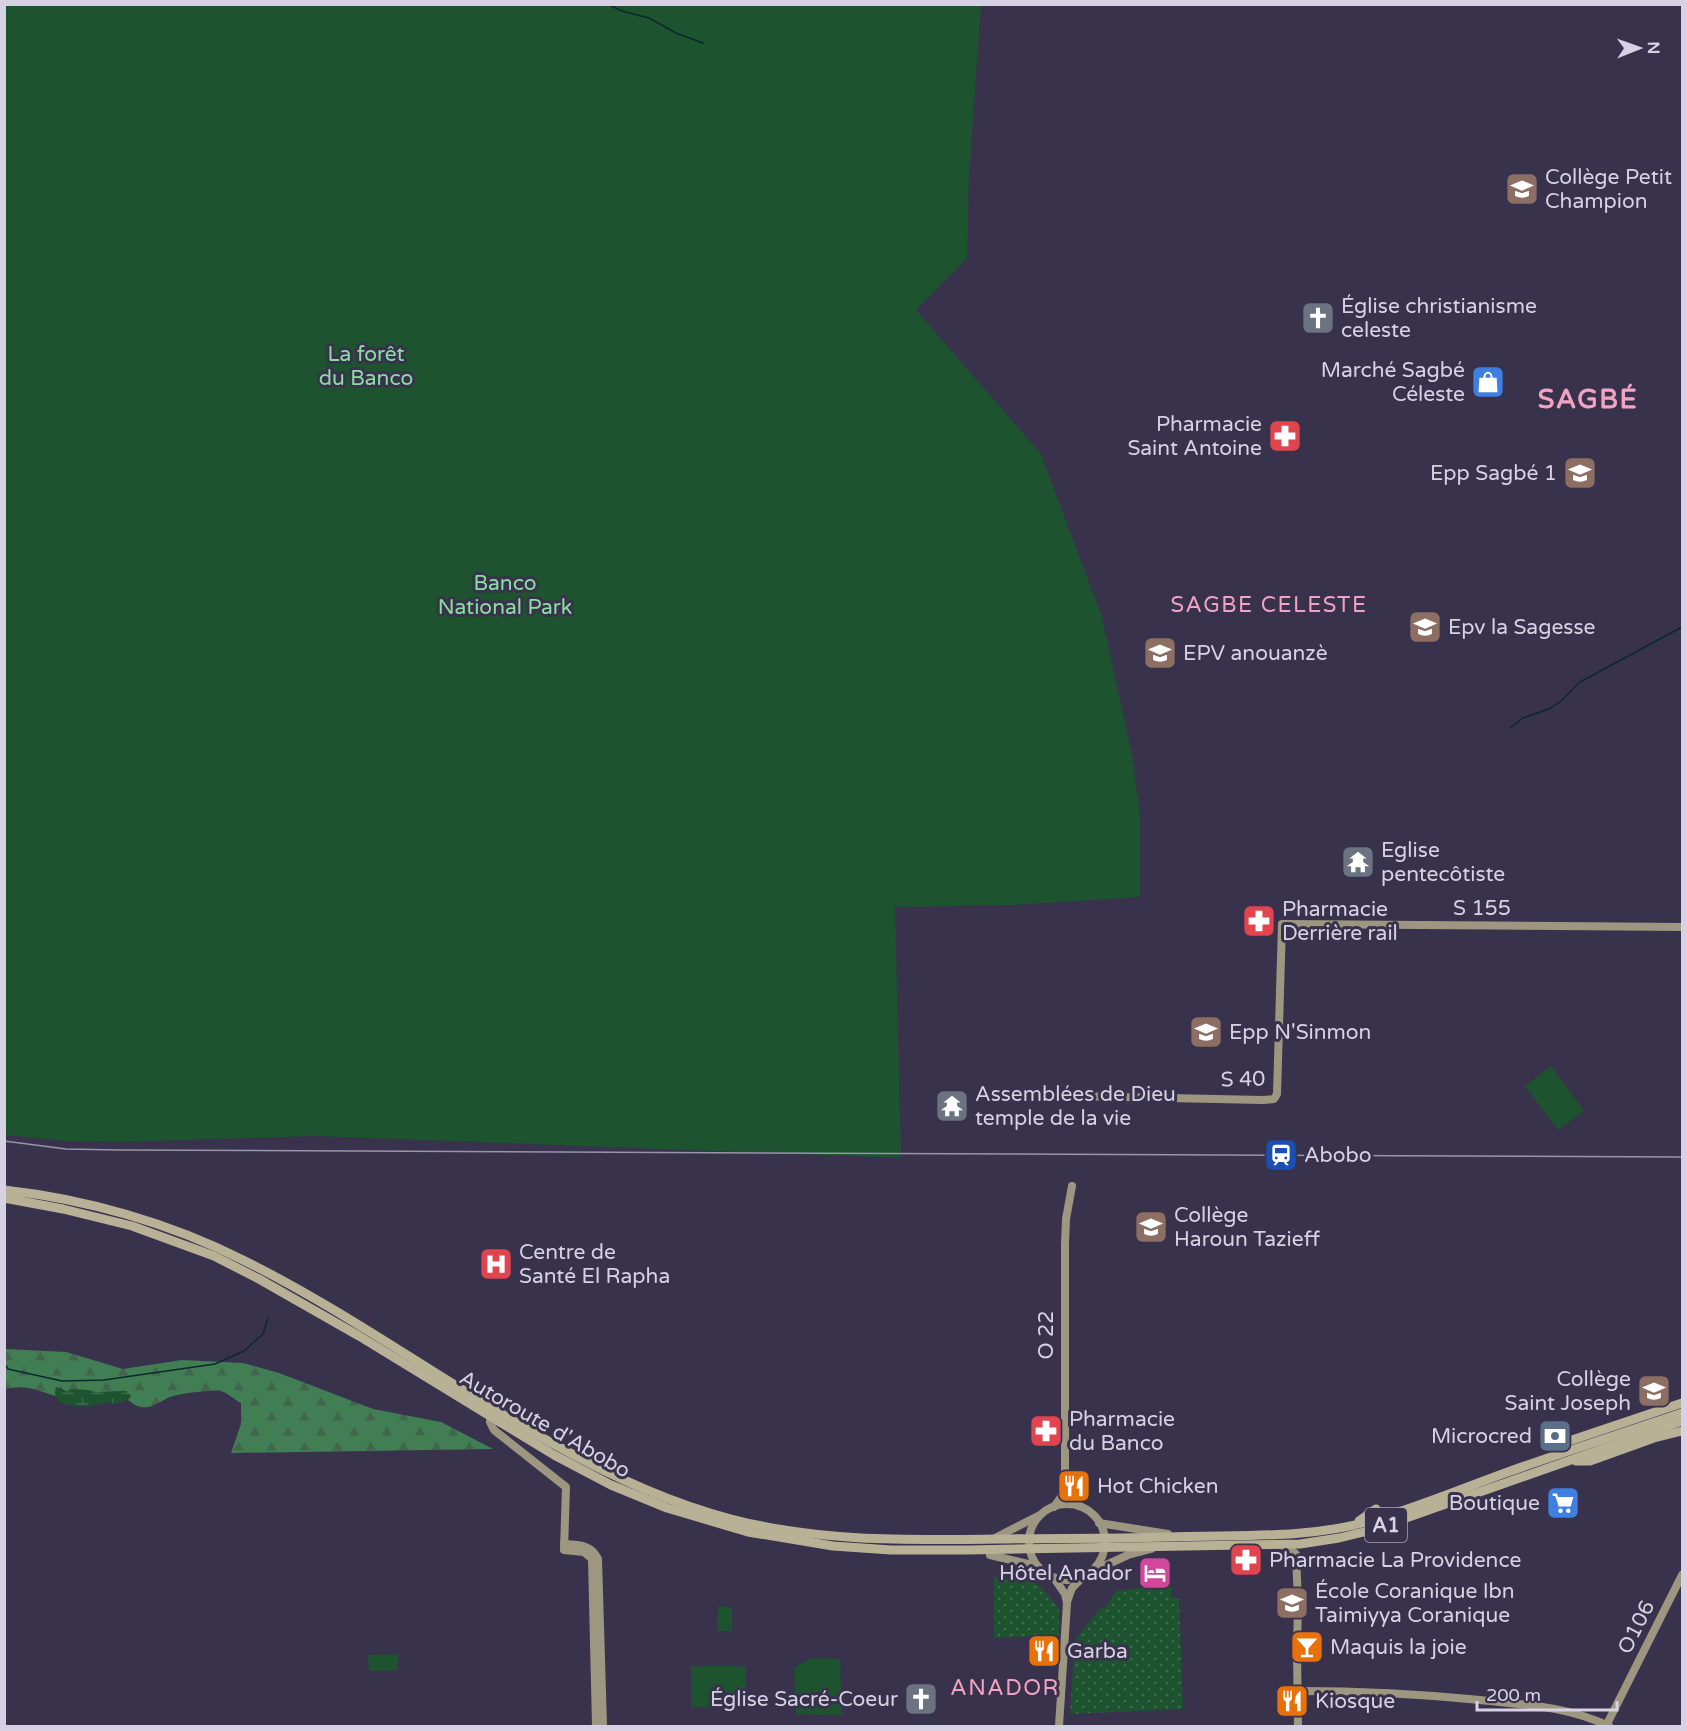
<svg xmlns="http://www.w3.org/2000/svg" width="1687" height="1731" font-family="'Varela Round',sans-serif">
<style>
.grass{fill:url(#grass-dots)}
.forest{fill:url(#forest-firs)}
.wetland{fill:url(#wetland-marsh)}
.park{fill:#1d532f}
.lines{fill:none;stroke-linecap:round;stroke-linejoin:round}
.stream{stroke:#0a2a2e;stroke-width:1.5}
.secondary{stroke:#9d9781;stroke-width:8}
.primary{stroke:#b9b195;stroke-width:9}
.rail{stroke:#9994a9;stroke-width:1.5}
.labels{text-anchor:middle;stroke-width:6;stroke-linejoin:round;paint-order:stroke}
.shield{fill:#39324d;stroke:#a7a2b7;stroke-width:1.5}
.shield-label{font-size:20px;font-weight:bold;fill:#d6d2e4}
.poi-label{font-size:21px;fill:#d6d2e4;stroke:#39324d;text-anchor:start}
.park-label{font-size:21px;fill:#8adfa0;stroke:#39324d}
.street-label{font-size:21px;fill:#d6d2e4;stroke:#39324d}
.neighbourhood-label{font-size:22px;letter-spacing:1.5px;fill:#f2a3c1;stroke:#39324d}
.district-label{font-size:27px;font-weight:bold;letter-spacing:1.5px;fill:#f2a3c1;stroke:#39324d}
</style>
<defs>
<pattern id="grass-dots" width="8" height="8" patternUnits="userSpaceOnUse" patternTransform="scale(1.5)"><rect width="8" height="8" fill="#1d532f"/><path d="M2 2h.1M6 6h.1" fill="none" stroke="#3d6b4d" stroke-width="1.8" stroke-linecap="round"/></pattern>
<pattern id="forest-firs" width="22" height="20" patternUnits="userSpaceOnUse" patternTransform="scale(1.5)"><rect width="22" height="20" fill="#427e53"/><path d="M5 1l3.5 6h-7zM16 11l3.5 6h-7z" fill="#41654d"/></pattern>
<pattern id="wetland-marsh" width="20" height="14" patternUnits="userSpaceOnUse" patternTransform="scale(1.5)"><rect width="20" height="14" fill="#1d532f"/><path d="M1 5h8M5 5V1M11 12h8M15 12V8" fill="none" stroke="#3d6b4d"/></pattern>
</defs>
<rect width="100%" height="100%" fill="#39324d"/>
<!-- grass -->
<g class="grass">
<path d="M994,1577l34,2 13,8 18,21v27l-65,3z"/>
<path d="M1171,1584v12l8,3 4,110 -113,5 5,-74 25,-31 5,-1 11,-17z"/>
</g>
<!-- forest -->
<path class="forest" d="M5,1349l61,3 57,17 59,-9 61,3 36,10 94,36 68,13 52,27 -262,4 10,-29v-21c-6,-3 -13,-10 -20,-12 -6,-2 -44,3 -51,6 -17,8 -25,17 -42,3l3,-4 -5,-5c-9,0 -21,2 -30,1 -11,-1 -20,-3 -31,-1l-5,-4 -5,5 1,4c-22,-6 -27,-12 -51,-7z"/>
<!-- wetland -->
<path class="wetland" d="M56,1387l9,4 9,-2 14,1 7,2 32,-1 4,5c-7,9 -17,7 -26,7 -5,0 -10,2 -14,3 -10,1 -25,0 -33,-5l-3,-9z"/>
<!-- park -->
<g class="park">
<path d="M5,4l976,1 -12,171 -2,82 -51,52 125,144 61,163 30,138 8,61v81l-127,8 -118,2 6,251 -586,-22 -195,6 -52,-1 -63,-6z"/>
<path d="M1551,1066l33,45 -26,19 -33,-44z"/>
<path d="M718,1606l14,1v24h-15z"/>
<path d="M398,1654v16l-29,1 -1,-16z"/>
<path d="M811,1658l29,1 2,56 -46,-1 -2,-46z"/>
<path d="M691,1666h55v42l-55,-1z"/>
</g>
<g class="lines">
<!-- stream -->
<g class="stream">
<path d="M607,4l15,7 27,7 27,15 27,10"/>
<path d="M1510,728l13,-10 26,-9 12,-8 19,-19 102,-55"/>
<path d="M4,1363l4,6 54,12 42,-1 111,-16 29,-13 19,-17 5,-16"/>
</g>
<!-- secondary -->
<g class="secondary">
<path d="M1073,1096l190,4 11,-1 3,-5 5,-170 400,3"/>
<path d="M491,1416l-1,6 4,8 72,57 -2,63 20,2 8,7 4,167"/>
<path d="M1065,1486l6,11 8,9"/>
<circle cx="1067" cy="1542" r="38"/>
<path d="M1054,1507l7,-10 4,-11v-243l1,-24 6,-33"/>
<path d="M1099,1523l69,11"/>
<path d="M993,1539l45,-23"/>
<path d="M564,1544c14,1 27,0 34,15l5,167"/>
<path d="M1281,1545l8,3 7,6 2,48 -1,51 1,73"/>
<path d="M990,1555l47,11"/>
<path d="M1093,1571l35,-16 23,-6"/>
<path d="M1054,1578l11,16 2,9 -8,123"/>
<path d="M1067,1602l5,-14 11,-11"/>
<path d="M1298,1691c61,0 122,3 182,9 48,5 85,6 129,26"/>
<path d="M1606,1726l76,-151"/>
</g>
<!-- primary -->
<g class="primary">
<path d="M4,1190c82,9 166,33 239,70 107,53 203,124 307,182 57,32 118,61 181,77 89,23 174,21 266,20 56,-1 113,0 169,-2 69,-3 138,3 204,-16 46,-13 91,-32 135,-48 59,-21 118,-40 177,-60"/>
<path d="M4,1198l59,11 69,17 82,30 45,23 100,57 195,119 57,30 56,23 81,24 85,14 58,4h76l333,-6 39,-6 33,-8 310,-109"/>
<path d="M1560,1454l9,-13 113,-38"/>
<path d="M1576,1461h14l64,-23 28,-7"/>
<path d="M1359,1521l17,-12"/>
</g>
<!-- rail -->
<path class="rail" d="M4,1141l62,8 53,1 1563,7"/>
</g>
<!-- icons -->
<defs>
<g id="university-square" transform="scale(1.725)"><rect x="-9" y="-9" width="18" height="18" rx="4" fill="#8d6e63" stroke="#39324d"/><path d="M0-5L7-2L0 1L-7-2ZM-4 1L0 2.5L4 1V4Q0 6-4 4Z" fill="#fff"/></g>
<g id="church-square" transform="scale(1.725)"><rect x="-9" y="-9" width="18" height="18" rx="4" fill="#6b7280" stroke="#39324d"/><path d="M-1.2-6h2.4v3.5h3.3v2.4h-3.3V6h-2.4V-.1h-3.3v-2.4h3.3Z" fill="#fff"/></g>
<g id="shop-square" transform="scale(1.725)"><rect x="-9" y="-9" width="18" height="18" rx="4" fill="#3f7fe0" stroke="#39324d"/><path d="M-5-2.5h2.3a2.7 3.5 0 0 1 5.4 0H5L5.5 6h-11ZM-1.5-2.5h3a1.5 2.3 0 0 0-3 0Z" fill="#fff"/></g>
<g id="pharmacy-square" transform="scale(1.725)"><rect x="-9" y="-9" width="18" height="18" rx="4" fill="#e0444e" stroke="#39324d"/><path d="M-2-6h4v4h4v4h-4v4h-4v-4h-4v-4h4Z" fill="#fff"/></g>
<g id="school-square" transform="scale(1.725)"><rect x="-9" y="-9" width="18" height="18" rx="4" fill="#8d6e63" stroke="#39324d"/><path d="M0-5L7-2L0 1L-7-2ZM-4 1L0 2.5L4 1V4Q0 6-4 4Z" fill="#fff"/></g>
<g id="temple-square" transform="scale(1.725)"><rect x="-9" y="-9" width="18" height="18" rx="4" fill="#6b7280" stroke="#39324d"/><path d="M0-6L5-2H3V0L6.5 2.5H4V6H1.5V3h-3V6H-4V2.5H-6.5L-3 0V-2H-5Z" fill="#fff"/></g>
<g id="station-square" transform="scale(1.725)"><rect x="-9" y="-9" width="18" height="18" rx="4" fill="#1a4fb4" stroke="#39324d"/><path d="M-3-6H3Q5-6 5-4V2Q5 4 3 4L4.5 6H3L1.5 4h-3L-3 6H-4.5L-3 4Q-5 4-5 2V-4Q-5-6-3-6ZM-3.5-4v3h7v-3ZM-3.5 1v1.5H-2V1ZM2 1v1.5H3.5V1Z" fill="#fff"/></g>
<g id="hospital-square" transform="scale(1.725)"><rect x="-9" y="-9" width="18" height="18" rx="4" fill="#e0444e" stroke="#39324d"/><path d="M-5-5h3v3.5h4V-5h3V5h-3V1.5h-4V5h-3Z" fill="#fff"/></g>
<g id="bank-square" transform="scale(1.725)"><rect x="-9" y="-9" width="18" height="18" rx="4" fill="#5c6f8a" stroke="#39324d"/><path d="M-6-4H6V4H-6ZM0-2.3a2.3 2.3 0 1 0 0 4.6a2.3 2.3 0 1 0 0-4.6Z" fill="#fff"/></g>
<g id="restaurant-square" transform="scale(1.725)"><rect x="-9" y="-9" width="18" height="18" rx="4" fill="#e8710a" stroke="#39324d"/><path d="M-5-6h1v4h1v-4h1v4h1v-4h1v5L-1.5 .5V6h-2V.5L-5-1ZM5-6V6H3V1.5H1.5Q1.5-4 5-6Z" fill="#fff"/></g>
<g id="supermarket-square" transform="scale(1.725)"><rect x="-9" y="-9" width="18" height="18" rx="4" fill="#3f7fe0" stroke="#39324d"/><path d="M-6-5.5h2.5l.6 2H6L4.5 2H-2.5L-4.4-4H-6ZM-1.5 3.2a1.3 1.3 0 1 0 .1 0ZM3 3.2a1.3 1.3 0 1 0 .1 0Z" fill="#fff"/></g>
<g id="hotel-square" transform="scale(1.725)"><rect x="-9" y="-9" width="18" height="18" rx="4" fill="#d1479c" stroke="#39324d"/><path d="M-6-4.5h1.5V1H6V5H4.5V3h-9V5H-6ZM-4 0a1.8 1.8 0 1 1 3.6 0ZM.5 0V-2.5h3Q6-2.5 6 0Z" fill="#fff"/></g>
<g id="bar-square" transform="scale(1.725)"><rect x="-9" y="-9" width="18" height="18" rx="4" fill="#e8710a" stroke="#39324d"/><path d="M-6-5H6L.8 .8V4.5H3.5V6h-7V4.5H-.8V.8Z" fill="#fff"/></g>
</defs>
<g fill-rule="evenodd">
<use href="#university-square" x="1522" y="189"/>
<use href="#church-square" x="1318" y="318"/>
<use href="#shop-square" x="1488" y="382"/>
<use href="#pharmacy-square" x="1285" y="436"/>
<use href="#school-square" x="1580" y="473"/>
<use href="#school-square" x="1425" y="627"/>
<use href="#school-square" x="1160" y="653"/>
<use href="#temple-square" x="1358" y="862"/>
<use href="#pharmacy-square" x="1259" y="921"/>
<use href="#school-square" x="1206" y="1032"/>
<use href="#temple-square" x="952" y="1106"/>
<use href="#station-square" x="1281" y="1155"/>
<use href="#university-square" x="1151" y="1227"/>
<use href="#hospital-square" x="496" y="1264"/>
<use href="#school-square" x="1654" y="1391"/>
<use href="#pharmacy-square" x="1046" y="1431"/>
<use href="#bank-square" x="1555" y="1436"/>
<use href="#restaurant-square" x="1074" y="1486"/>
<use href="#supermarket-square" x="1563" y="1503"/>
<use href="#pharmacy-square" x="1246" y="1560"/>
<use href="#hotel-square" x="1155" y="1573"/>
<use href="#school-square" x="1292" y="1603"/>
<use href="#bar-square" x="1307" y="1647"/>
<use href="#restaurant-square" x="1044" y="1651"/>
<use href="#church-square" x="921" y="1699"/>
<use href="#restaurant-square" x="1292" y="1701"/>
</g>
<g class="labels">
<!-- shield labels -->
<rect class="shield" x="1365" y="1508" width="42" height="34" rx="4.5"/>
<g class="shield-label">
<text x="1386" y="1532">A1</text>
</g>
<!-- poi labels -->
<g class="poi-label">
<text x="1545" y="184">Collège Petit<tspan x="1545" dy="24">Champion</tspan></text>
<text x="1341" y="313">Église christianisme<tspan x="1341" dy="24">celeste</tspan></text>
<text x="1465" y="377" text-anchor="end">Marché Sagbé<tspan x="1465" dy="24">Céleste</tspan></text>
<text x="1262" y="431" text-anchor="end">Pharmacie<tspan x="1262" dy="24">Saint Antoine</tspan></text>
<text x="1557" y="480" text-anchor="end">Epp Sagbé 1</text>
<text x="1448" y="634">Epv la Sagesse</text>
<text x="1183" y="660">EPV anouanzè</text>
<text x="1381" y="857">Eglise<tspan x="1381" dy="24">pentecôtiste</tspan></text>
<text x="1282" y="916">Pharmacie<tspan x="1282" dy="24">Derrière rail</tspan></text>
<text x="1229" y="1039">Epp N'Sinmon</text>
<text x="975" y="1101">Assemblées de Dieu<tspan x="975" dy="24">temple de la vie</tspan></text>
<text x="1304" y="1162">Abobo</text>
<text x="1174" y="1222">Collège<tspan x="1174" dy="24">Haroun Tazieff</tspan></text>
<text x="519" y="1259">Centre de<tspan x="519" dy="24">Santé El Rapha</tspan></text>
<text x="1631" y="1386" text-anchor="end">Collège<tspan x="1631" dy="24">Saint Joseph</tspan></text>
<text x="1069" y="1426">Pharmacie<tspan x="1069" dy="24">du Banco</tspan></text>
<text x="1532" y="1443" text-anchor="end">Microcred</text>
<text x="1097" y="1493">Hot Chicken</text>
<text x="1540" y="1510" text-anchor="end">Boutique</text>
<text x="1269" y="1567">Pharmacie La Providence</text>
<text x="1132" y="1580" text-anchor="end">Hôtel Anador</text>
<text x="1315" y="1598">École Coranique Ibn<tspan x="1315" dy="24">Taimiyya Coranique</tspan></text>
<text x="1330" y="1654">Maquis la joie</text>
<text x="1067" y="1658">Garba</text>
<text x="898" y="1706" text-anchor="end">Église Sacré-Coeur</text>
<text x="1315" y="1708">Kiosque</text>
</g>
<!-- park labels -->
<g class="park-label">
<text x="366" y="361">La forêt<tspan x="366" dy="24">du Banco</tspan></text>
<text x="505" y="590">Banco<tspan x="505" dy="24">National Park</tspan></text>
</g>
<!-- street labels -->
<g class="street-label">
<text x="1482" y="915">S 155</text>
<text transform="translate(1243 1079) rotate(-1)" y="7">S 40</text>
<text transform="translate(1046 1335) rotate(-90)" y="7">O 22</text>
<text transform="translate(545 1424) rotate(30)" y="7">Autoroute d'Abobo</text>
<text transform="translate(1636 1627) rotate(-63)" y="7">O106</text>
</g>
<!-- neighbourhood labels -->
<g class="neighbourhood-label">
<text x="1269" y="612">SAGBE CELESTE</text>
<text x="1005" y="1695">ANADOR</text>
</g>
<!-- district labels -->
<g class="district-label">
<text x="1588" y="408">SAGBÉ</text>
</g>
</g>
<!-- border -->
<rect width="1687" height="1731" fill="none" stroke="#d6d2e4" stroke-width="12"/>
<!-- north arrow -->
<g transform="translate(1639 48) rotate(89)" stroke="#39324d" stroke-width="4.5" paint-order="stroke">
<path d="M0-4.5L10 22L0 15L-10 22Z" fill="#d6d2e4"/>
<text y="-9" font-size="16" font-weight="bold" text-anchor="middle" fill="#d6d2e4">N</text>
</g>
<!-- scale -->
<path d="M1477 1701v9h140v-9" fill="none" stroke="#d6d2e4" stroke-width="3"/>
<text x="1486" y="1701" font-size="18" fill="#d6d2e4" stroke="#39324d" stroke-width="4.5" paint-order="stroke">200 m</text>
</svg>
